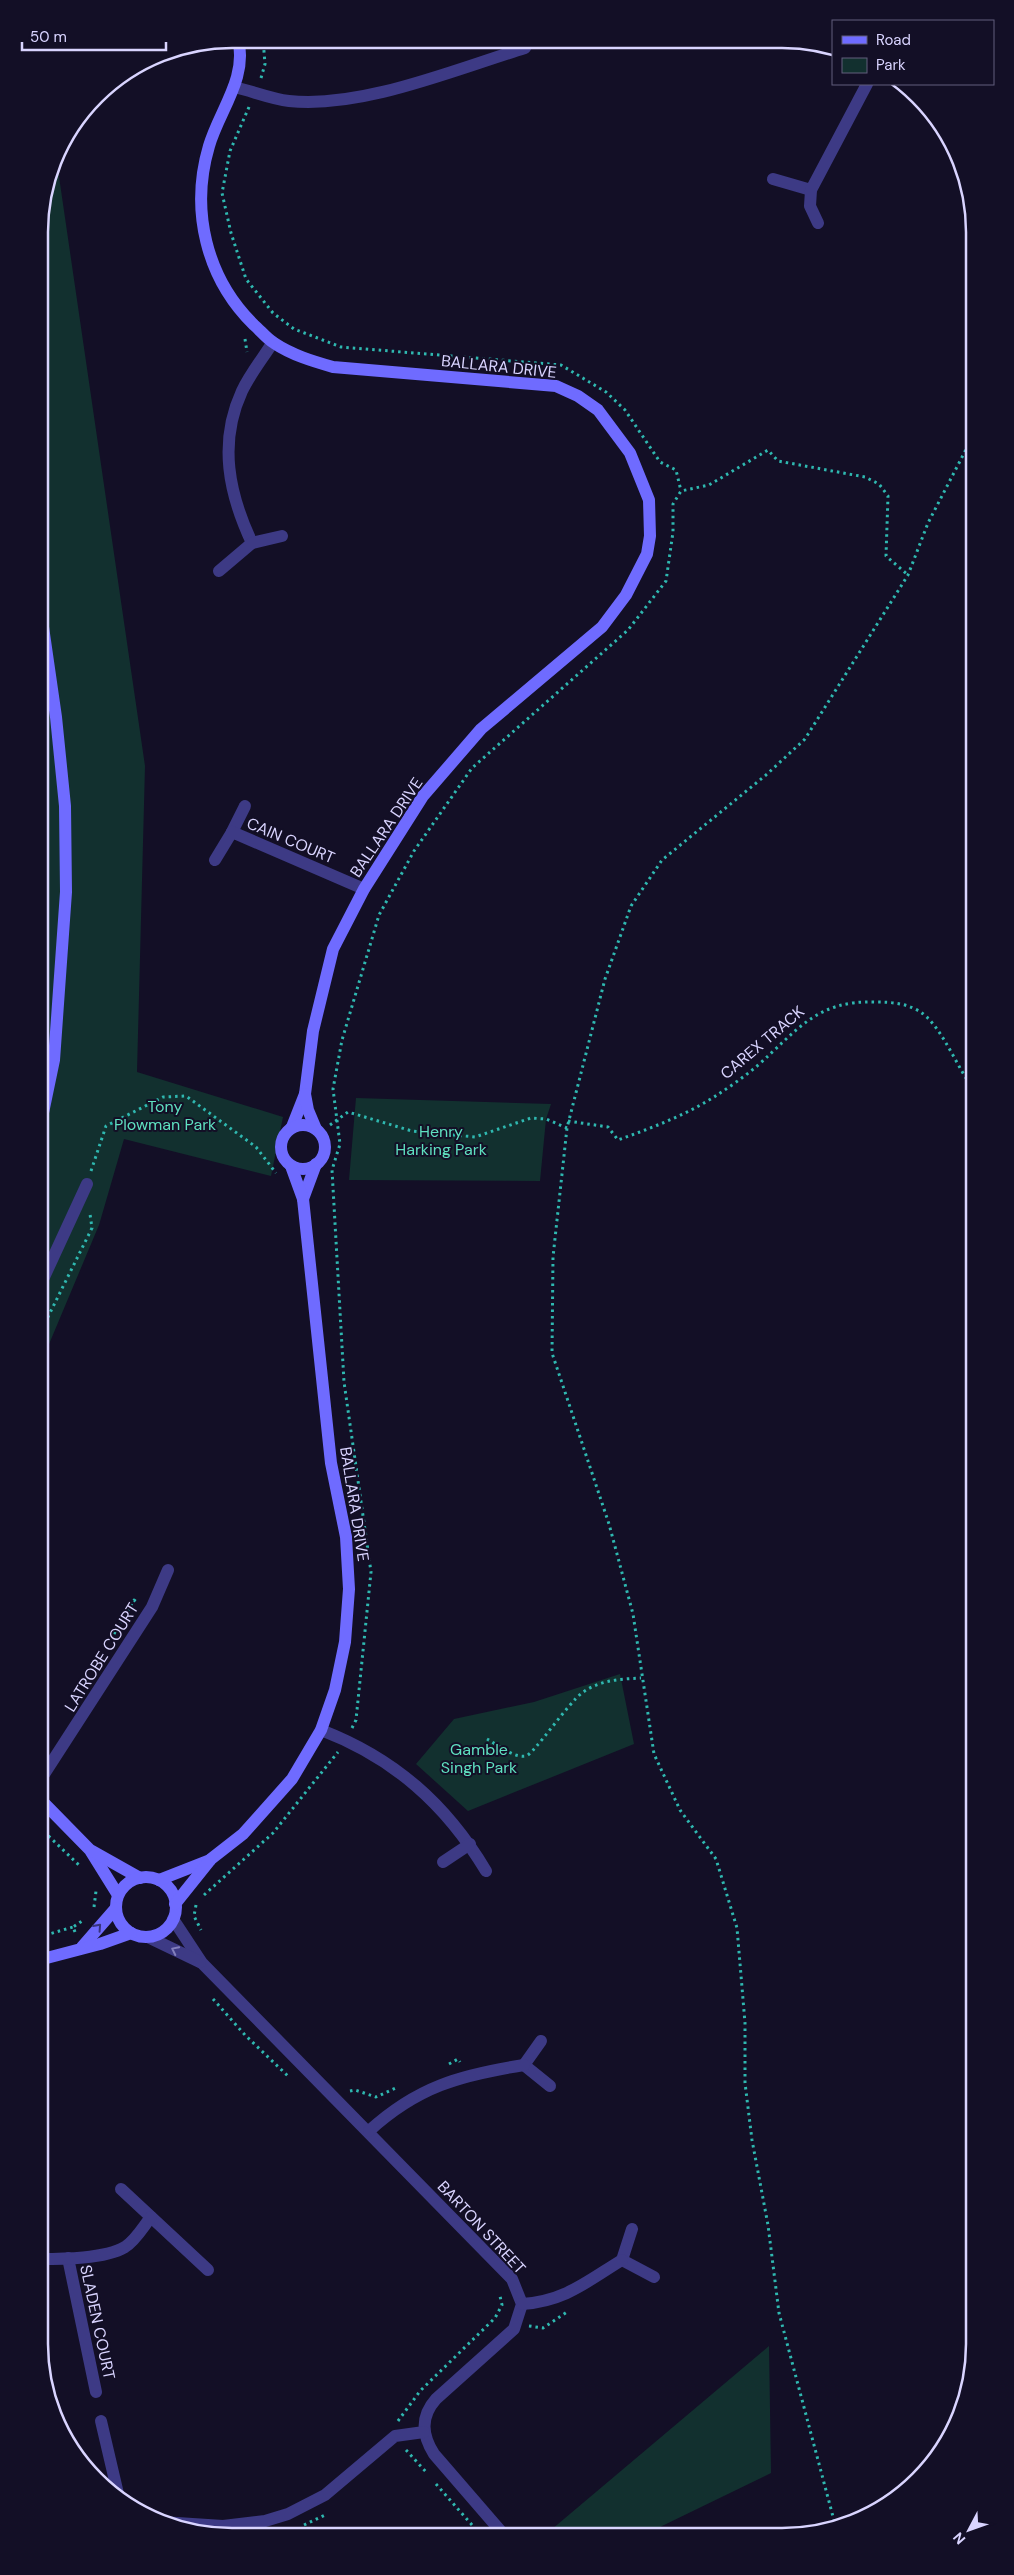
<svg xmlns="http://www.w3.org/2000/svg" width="1014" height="2575" font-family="'DM Sans',sans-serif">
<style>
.green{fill:#12302f}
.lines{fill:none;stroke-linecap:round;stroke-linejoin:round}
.path{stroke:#2fb8b0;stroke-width:3;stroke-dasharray:2.5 4;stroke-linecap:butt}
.street{stroke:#3d3a85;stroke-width:12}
.secondary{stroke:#6f6bff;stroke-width:12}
.oneway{stroke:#38347d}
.oneway2{stroke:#837fbc}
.labels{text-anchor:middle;stroke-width:4;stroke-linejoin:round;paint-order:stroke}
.street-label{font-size:16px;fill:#d9d4ff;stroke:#130f26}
.park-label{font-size:16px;fill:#5fe0c0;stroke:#130f26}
.rim{fill:none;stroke:#d9d4ff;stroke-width:2.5}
</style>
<rect width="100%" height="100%" fill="#130f26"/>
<!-- green -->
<g class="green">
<path d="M56,156l89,610 -8,306 146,45 -12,59 -147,-37 -25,86 -60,143v-1150z"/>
<path d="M356,1098l195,6 -5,15 -6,62 -191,-1z"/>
<path d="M620,1674l14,70 -166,67 -52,-47 38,-45 80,-17z"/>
<path d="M769,2346l2,127 -109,53 -14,9h-103z"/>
</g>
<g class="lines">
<!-- path -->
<g class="path">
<path d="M261,78l4,-14 -2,-25"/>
<path d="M249,107l-19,44 -8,42 9,40 15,46 27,34 21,16 47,18 220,18 45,27 19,18 35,52 16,8 5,21"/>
<path d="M245,339l2,13"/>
<path d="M568,1121l40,6 10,13c33,-12 66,-24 96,-43 14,-9 30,-20 43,-31 40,-35 59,-66 118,-64 16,0 30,1 44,9 23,14 38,58 56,80"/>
<path d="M330,1125l18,-13 64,19 63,6 56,-19 15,1 21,9"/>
<path d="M91,1171l15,-45 57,-29 23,-1 70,51 20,26"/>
<path d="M39,1335l53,-107 -2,-14"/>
<path d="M114,1634l20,-34 4,3"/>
<path d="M352,1728l4,-8 15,-148 -27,-190 -12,-212 8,-26 -7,-55 9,-49 37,-125 35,-64 58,-83 156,-138 38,-49 7,-49v-28l8,-13 28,-6 59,-35 10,11 87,16 14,7 9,12 -2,60 22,19"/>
<path d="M487,1739c11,6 26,19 39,17 7,-1 43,-54 56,-63 17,-13 39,-14 59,-15"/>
<path d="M39,1827l41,39"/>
<path d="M204,1895l69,-62 65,-81"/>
<path d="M196,1905l-2,11 7,14"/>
<path d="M94,1907l2,-16"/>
<path d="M75,1932l-2,-5 9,-6"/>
<path d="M39,1937l34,-10"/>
<path d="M213,1999l32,36 44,42"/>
<path d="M449,2064l9,-5 2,3"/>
<path d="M350,2091l5,-1 21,7 22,-10"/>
<path d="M529,2326l14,2 24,-16"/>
<path d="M398,2421l22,-30 75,-73 7,-13 -2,-9"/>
<path d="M406,2450l21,23"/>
<path d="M436,2484l44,50"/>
<path d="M304,2525l21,-10"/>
<path d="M836,2528l-57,-215 -11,-88 -16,-85 -7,-57v-60l-8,-95 -21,-69 -36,-49 -26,-56 -21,-140 -24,-90 -57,-171 1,-96 14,-129 38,-149 26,-73 31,-46 104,-85 39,-36 103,-164 20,-52 47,-91"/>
</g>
<!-- street -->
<g class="street">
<path d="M234,87c18,4 37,12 55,14 72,8 167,-32 236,-53"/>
<path d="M773,179l38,11"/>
<path d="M818,223l-8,-17 1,-16 56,-106"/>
<path d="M252,543c-23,-49 -34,-100 -10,-152 8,-17 21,-33 31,-49"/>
<path d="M219,571l33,-28 30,-7"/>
<path d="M232,832l13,-26"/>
<path d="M215,860l17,-28 132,57"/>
<path d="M39,1288l48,-104"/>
<path d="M321,1730c73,28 125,74 165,141"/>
<path d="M39,1782l113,-175 16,-37"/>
<path d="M443,1862l27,-18"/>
<path d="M173,1919l29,44 310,316 10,25 -8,25 -78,70c-16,18 -14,36 -2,55l70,81"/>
<path d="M148,1937l52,25"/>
<path d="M541,2041l-17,24 26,21"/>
<path d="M369,2131c48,-44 91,-56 155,-66"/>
<path d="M121,2189l87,81"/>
<path d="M632,2229l-10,31 32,17"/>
<path d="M68,2258l28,134"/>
<path d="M39,2259c23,0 66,0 86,-12 11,-7 18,-20 26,-30"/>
<path d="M522,2304c43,-3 64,-22 100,-44"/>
<path d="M101,2421l18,77"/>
<path d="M162,2522l61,4 42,-5 23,-7 37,-19 70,-59 29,-4"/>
</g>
<!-- secondary -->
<g class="secondary">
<path d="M238,39c10,39 -19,72 -29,107 -19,64 -3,132 45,179 6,5 12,13 20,18 18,12 38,18 59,24l223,19 22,10 20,14 32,43 19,47 1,36 -3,18 -21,41 -24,32 -121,102 -58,67 -59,93 -31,60 -20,82 -8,63 -13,33"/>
<path d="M305,1094l3,16 8,19"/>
<circle cx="303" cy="1147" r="22"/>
<path d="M39,1132l15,-72 12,-168 -1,-86 -9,-89 -17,-118"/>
<path d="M303,1199l13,-35"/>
<path d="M39,1798l51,52 28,45"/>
<path d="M92,1851l48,27"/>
<circle cx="146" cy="1907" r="30"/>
<path d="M159,1880l51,-20"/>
<path d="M175,1904l36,-45 32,-25 49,-55 29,-49 14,-40 10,-48 4,-53 -3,-52 -15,-74 -28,-264 -12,-33"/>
<path d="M82,1947l34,-39"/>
<path d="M39,1960l61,-16 31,-11"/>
</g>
</g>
<!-- one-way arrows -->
<defs><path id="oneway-chevron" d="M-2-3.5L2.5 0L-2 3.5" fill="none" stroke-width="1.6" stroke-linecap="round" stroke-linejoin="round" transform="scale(1.25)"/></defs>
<use class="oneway" href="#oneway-chevron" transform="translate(98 1927) rotate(-48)"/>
<use class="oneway2" href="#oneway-chevron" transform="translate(175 1950) rotate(-154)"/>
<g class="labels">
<!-- street labels -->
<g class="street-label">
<text transform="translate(499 366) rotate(6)" y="6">BALLARA DRIVE</text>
<text transform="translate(386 827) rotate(-56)" y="6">BALLARA DRIVE</text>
<text transform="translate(291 840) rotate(23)" y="6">CAIN COURT</text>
<text transform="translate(762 1042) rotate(-40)" y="6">CAREX TRACK</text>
<text transform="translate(355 1504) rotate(81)" y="6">BALLARA DRIVE</text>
<text transform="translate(101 1657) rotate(-58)" y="6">LATROBE COURT</text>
<text transform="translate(482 2227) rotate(47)" y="6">BARTON STREET</text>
<text transform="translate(98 2322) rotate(78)" y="6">SLADEN COURT</text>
</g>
<!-- park labels -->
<g class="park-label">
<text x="165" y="1112">Tony<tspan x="165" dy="18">Plowman Park</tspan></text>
<text x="441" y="1137">Henry<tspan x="441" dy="18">Harking Park</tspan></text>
<text x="479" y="1755">Gamble<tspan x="479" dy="18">Singh Park</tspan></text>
</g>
</g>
<!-- crop -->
<path d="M0 0H1014V2575H0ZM232 48H782A184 184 0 0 1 966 232V2344A184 184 0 0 1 782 2528H232A184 184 0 0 1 48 2344V232A184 184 0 0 1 232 48Z" fill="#130f26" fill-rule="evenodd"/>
<path class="rim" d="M232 48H782A184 184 0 0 1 966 232V2344A184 184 0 0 1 782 2528H232A184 184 0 0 1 48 2344V232A184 184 0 0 1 232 48Z"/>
<!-- legend -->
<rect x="832" y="20" width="162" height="65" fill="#130f26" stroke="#625e7d"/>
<rect x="842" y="36" width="25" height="8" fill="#6f6bff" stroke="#625e7d"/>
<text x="876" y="45" font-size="15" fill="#d9d4ff">Road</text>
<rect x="842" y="58" width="25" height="15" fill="#12302f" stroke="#625e7d"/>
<text x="876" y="70" font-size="15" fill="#d9d4ff">Park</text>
<!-- north arrow -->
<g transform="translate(969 2530) rotate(229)" stroke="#130f26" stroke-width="4" paint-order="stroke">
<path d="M0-4L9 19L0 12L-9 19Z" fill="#d9d4ff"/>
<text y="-8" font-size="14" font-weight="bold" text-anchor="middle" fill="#d9d4ff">N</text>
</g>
<!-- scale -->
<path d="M22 42v8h144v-8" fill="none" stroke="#d9d4ff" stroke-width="2.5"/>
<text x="30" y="42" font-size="15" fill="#d9d4ff" stroke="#130f26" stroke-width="4" paint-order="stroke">50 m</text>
</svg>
